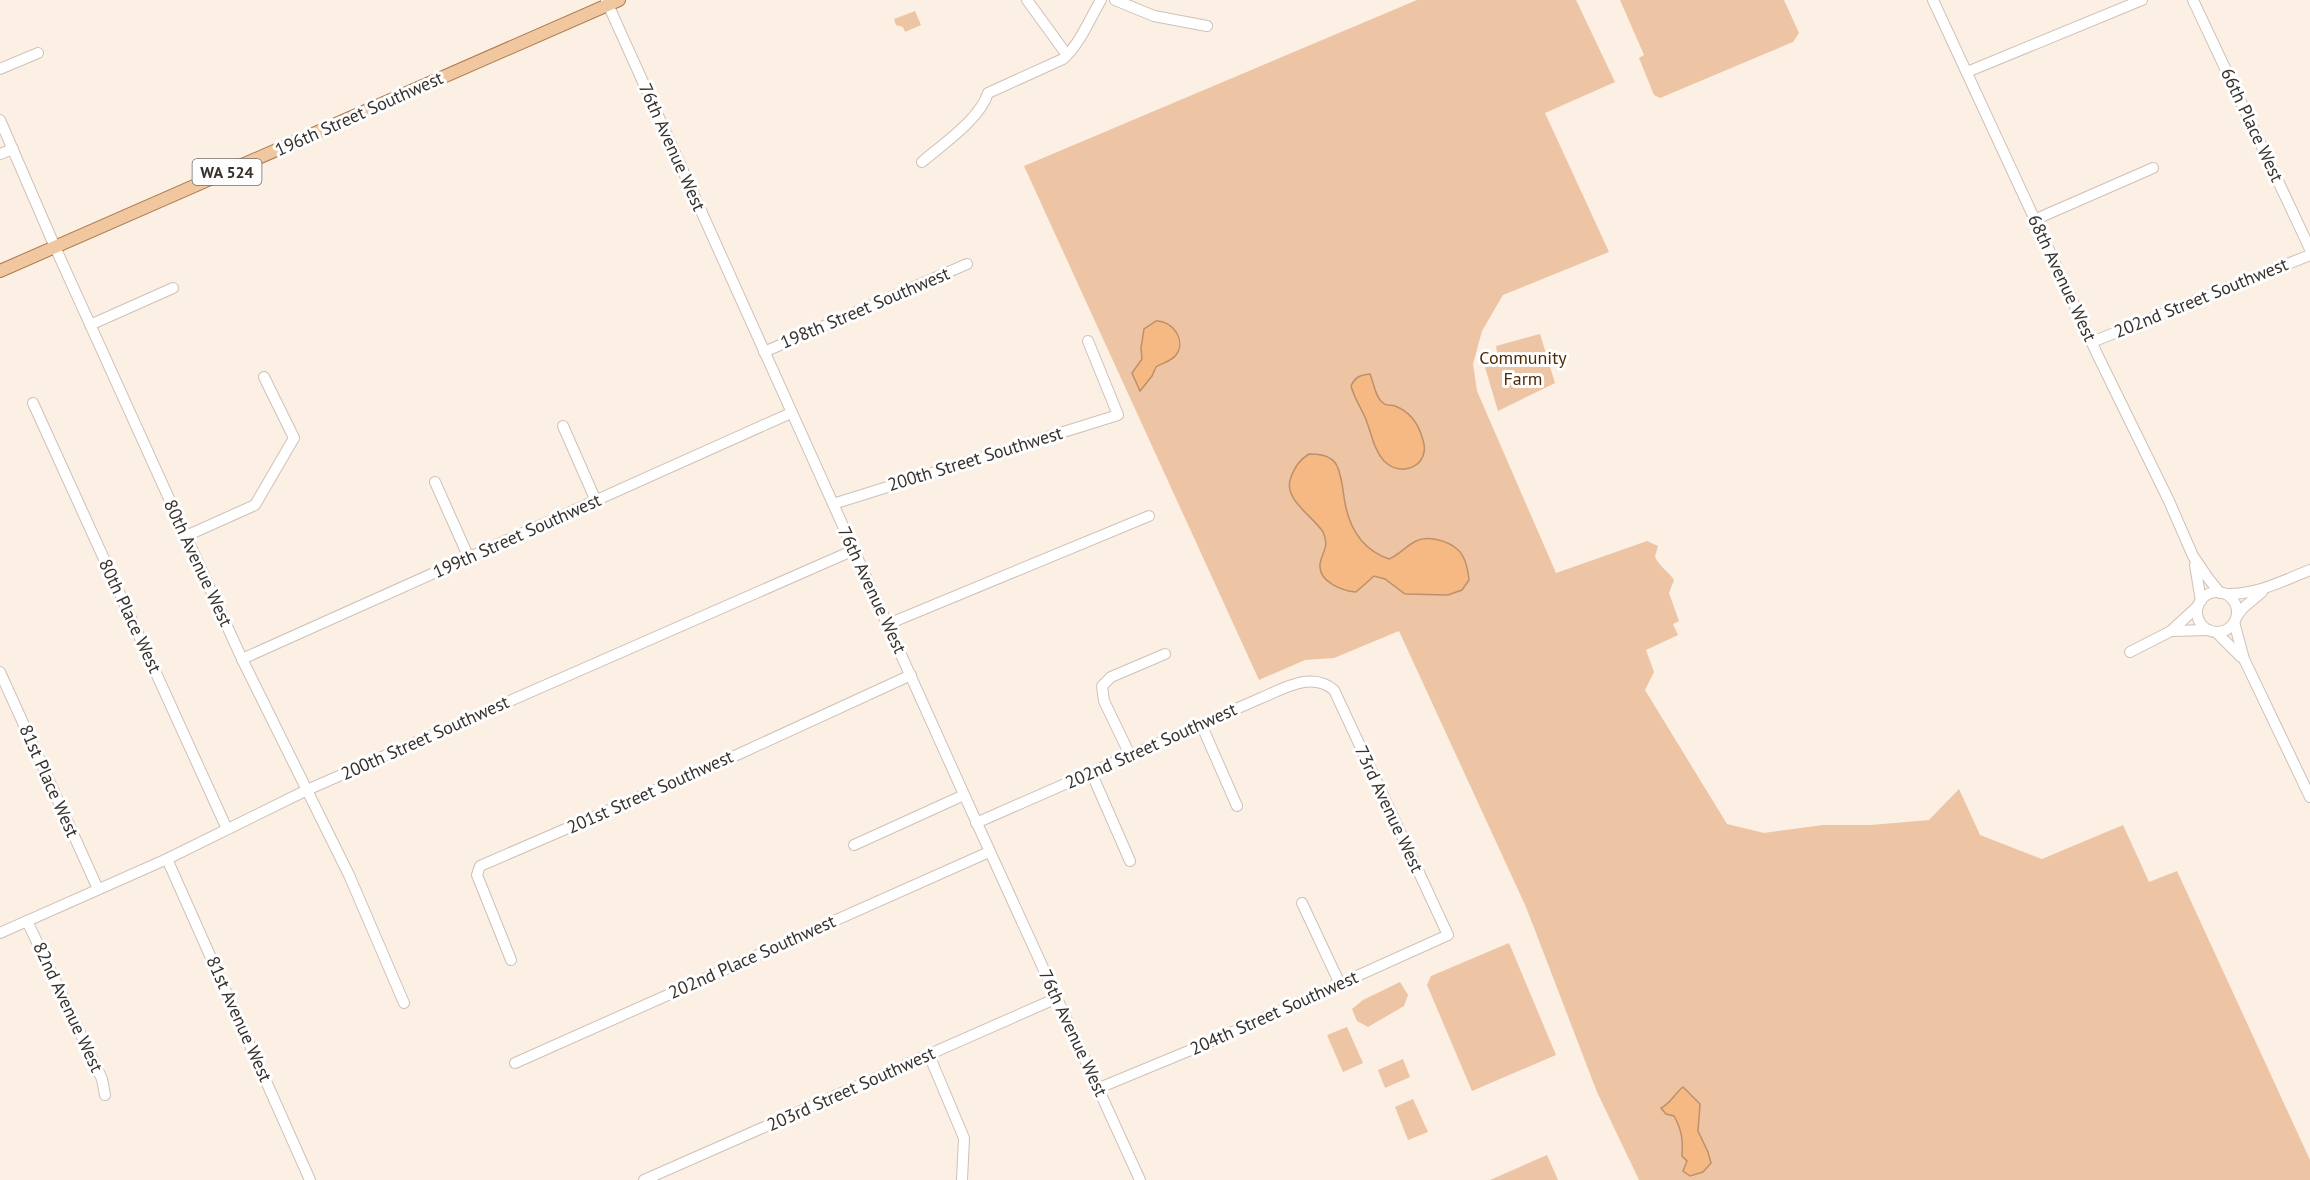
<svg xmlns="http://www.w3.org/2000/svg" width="2310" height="1180" font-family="'PT Sans',sans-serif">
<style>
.green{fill:#edc5a4}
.water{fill:#f7b984;stroke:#bd906a;stroke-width:1.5}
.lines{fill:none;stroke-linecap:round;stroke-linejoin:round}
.minor-casing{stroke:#cec1b8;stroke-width:12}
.major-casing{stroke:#aa7a4f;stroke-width:14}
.minor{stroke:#fff;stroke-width:10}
.major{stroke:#f1c7a0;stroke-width:12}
.labels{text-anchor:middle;stroke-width:6;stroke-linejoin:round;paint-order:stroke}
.shield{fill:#fefefe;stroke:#726e6c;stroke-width:1.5}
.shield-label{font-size:16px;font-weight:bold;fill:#36312d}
.street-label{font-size:18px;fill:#36312d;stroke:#fefefe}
.park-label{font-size:18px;fill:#502900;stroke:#fefefe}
</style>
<rect width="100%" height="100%" fill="#fcefe4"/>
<!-- green -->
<g class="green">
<path d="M1417,0h159l39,82 -70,31 64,139 -106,43 -21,36 -9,33 4,27 79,182 91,-32 11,5 -3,11c5,10 13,14 19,23l-5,13 10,28 -6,3 5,11 -32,15 8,22 -9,18 82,134 37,9 59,-8h48l58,-5 30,-31 21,46 62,24 81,-34 26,57 28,-11 133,289v20h-671l-42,-88 -71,-185 -127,-276 -65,27 -29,2 -46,20 -235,-514z"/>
<path d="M1620,0h164l15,33 -6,9 -133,56 -6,-3 -15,-37 5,-3z"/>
<path d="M915,11l6,14 -16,7 -2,-5 -7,-2 -2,-6z"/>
<path d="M1540,334l15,49 -57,28 -14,-47 14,-5 -2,-13z"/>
<path d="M1509,943l47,112 -84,36 -45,-106 4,-9z"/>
<path d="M1400,982l8,13 -4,11 -36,21 -11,-6 -5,-12 11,-9z"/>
<path d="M1347,1027l16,36 -20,9 -16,-37z"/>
<path d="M1403,1059l7,18 -25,11 -7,-18z"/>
<path d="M1413,1099l15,33 -20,8 -13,-33z"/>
<path d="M1547,1155l11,25h-68z"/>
</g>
<!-- water -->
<g class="water">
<path d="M1156,321c16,-1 31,19 20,34 -4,6 -14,8 -20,12l-4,9 -12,15 -8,-18 10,-14 -1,-11 3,-19z"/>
<path d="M1370,374c4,9 5,23 13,29 4,4 8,1 12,3 16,6 24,19 28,34 8,25 -21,39 -39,21 -11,-12 -13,-31 -20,-46 -5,-10 -10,-18 -13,-29 4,-9 9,-11 19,-12z"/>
<path d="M1309,454c7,0 16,0 22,5 5,3 8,11 9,16 3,10 3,18 5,28 5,27 18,47 44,56 10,-4 17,-13 27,-18 12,-6 32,0 41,8 9,7 11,21 12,31l-7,10 -14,5 -43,-1 -20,-15 -11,-3 -18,16c-13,-1 -38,-10 -36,-28 2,-14 10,-15 3,-32 -11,-17 -41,-33 -32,-55 4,-10 8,-17 18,-23z"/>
<path d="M1683,1087l17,17 -2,27 10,21 3,11 -8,9 -13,4 -7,-5 4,-10 -5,-5c1,-15 0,-26 -8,-40l-8,-2 -5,-6c10,-5 14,-15 22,-21z"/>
</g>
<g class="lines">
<!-- minor casing -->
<g class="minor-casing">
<g id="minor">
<path d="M606,0c178,393 353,788 534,1180"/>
<path d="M1027,0l40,55"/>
<path d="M1115,0l39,16 53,10"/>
<path d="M1933,0l165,356 71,145 24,55 15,22 12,15"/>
<path d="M2193,0l117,249"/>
<path d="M0,69l38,-16"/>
<path d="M1967,72l175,-72"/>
<path d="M0,120l55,127 131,289 56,123 107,216 55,128"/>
<path d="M0,154l13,-5"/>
<path d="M922,162c21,-18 58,-43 66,-69l75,-34c17,-15 26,-39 38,-59"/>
<path d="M2034,220l119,-52"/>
<path d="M90,325l83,-37"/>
<path d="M2092,342l218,-87"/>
<path d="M764,352l203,-88"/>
<path d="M33,403l194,426"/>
<path d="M563,426l33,75"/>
<path d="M435,482l34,76"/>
<path d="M833,504l285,-89 -30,-74"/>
<path d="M186,536l69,-31 39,-67 -30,-61"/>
<path d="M2195,565l6,36"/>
<circle cx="2217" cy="612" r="20"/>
<path d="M2226,594c31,1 56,-13 84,-24"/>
<path d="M2237,616l6,-8 19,-16"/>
<path d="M2234,622l10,37 66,138"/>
<path d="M888,624l261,-108"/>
<path d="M2171,631l38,-1"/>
<path d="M2216,632l25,25"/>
<path d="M2130,652l41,-21 27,-25"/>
<path d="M242,659l549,-246"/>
<path d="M0,672l98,217"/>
<path d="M1201,724l36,82"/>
<path d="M1130,755l-26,-54 -2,-15 9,-9 54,-23"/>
<path d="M1091,772l39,89"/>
<path d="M976,823l285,-125c24,-10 51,-27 73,-8l114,245 -233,105 -116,48"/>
<path d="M854,845l110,-50"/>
<path d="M167,859l143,321"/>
<path d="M1302,903l38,81"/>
<path d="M27,921l75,158 3,16"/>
<path d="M0,933l167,-74 140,-69 547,-240"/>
<path d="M511,960l-34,-85 3,-9 259,-112 172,-79"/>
<path d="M929,1055l35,83 -2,42"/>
<path d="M515,1063l474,-211"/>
<path d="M644,1180l413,-182"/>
</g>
</g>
<!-- major casing -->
<g class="major-casing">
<path id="major" d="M0,271l619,-271"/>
</g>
<!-- minor -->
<use href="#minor" class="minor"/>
<!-- major -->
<use href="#major" class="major"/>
</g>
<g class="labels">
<!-- shield labels -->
<rect class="shield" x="192.5" y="159" width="69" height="26" rx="4.5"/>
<g class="shield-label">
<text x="227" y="178">WA 524</text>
</g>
<!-- street labels -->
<g class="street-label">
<text transform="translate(359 114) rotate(-24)" y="6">196th Street Southwest</text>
<text transform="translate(2252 125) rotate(65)" y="6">66th Place West</text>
<text transform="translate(672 147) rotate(66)" y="6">76th Avenue West</text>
<text transform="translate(2062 278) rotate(65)" y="6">68th Avenue West</text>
<text transform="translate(2201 298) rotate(-22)" y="6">202nd Street Southwest</text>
<text transform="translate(865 308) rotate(-23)" y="6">198th Street Southwest</text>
<text transform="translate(975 459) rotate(-17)" y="6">200th Street Southwest</text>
<text transform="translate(517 536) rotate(-24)" y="6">199th Street Southwest</text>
<text transform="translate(198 563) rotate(65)" y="6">80th Avenue West</text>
<text transform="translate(872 590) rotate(65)" y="6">76th Avenue West</text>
<text transform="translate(130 616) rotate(65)" y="6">80th Place West</text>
<text transform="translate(425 738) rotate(-24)" y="6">200th Street Southwest</text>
<text transform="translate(1151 746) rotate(-24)" y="6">202nd Street Southwest</text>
<text transform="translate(49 781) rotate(66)" y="6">81st Place West</text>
<text transform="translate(650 792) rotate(-24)" y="6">201st Street Southwest</text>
<text transform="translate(1389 809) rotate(65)" y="6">73rd Avenue West</text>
<text transform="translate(752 957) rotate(-24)" y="6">202nd Place Southwest</text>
<text transform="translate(68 1007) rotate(65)" y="6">82nd Avenue West</text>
<text transform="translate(1274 1013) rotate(-24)" y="6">204th Street Southwest</text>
<text transform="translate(239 1019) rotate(66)" y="6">81st Avenue West</text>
<text transform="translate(1073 1033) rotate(65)" y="6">76th Avenue West</text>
<text transform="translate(851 1089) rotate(-24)" y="6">203rd Street Southwest</text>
</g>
<!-- park labels -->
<g class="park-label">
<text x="1523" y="364">Community<tspan x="1523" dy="21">Farm</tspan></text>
</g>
</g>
</svg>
